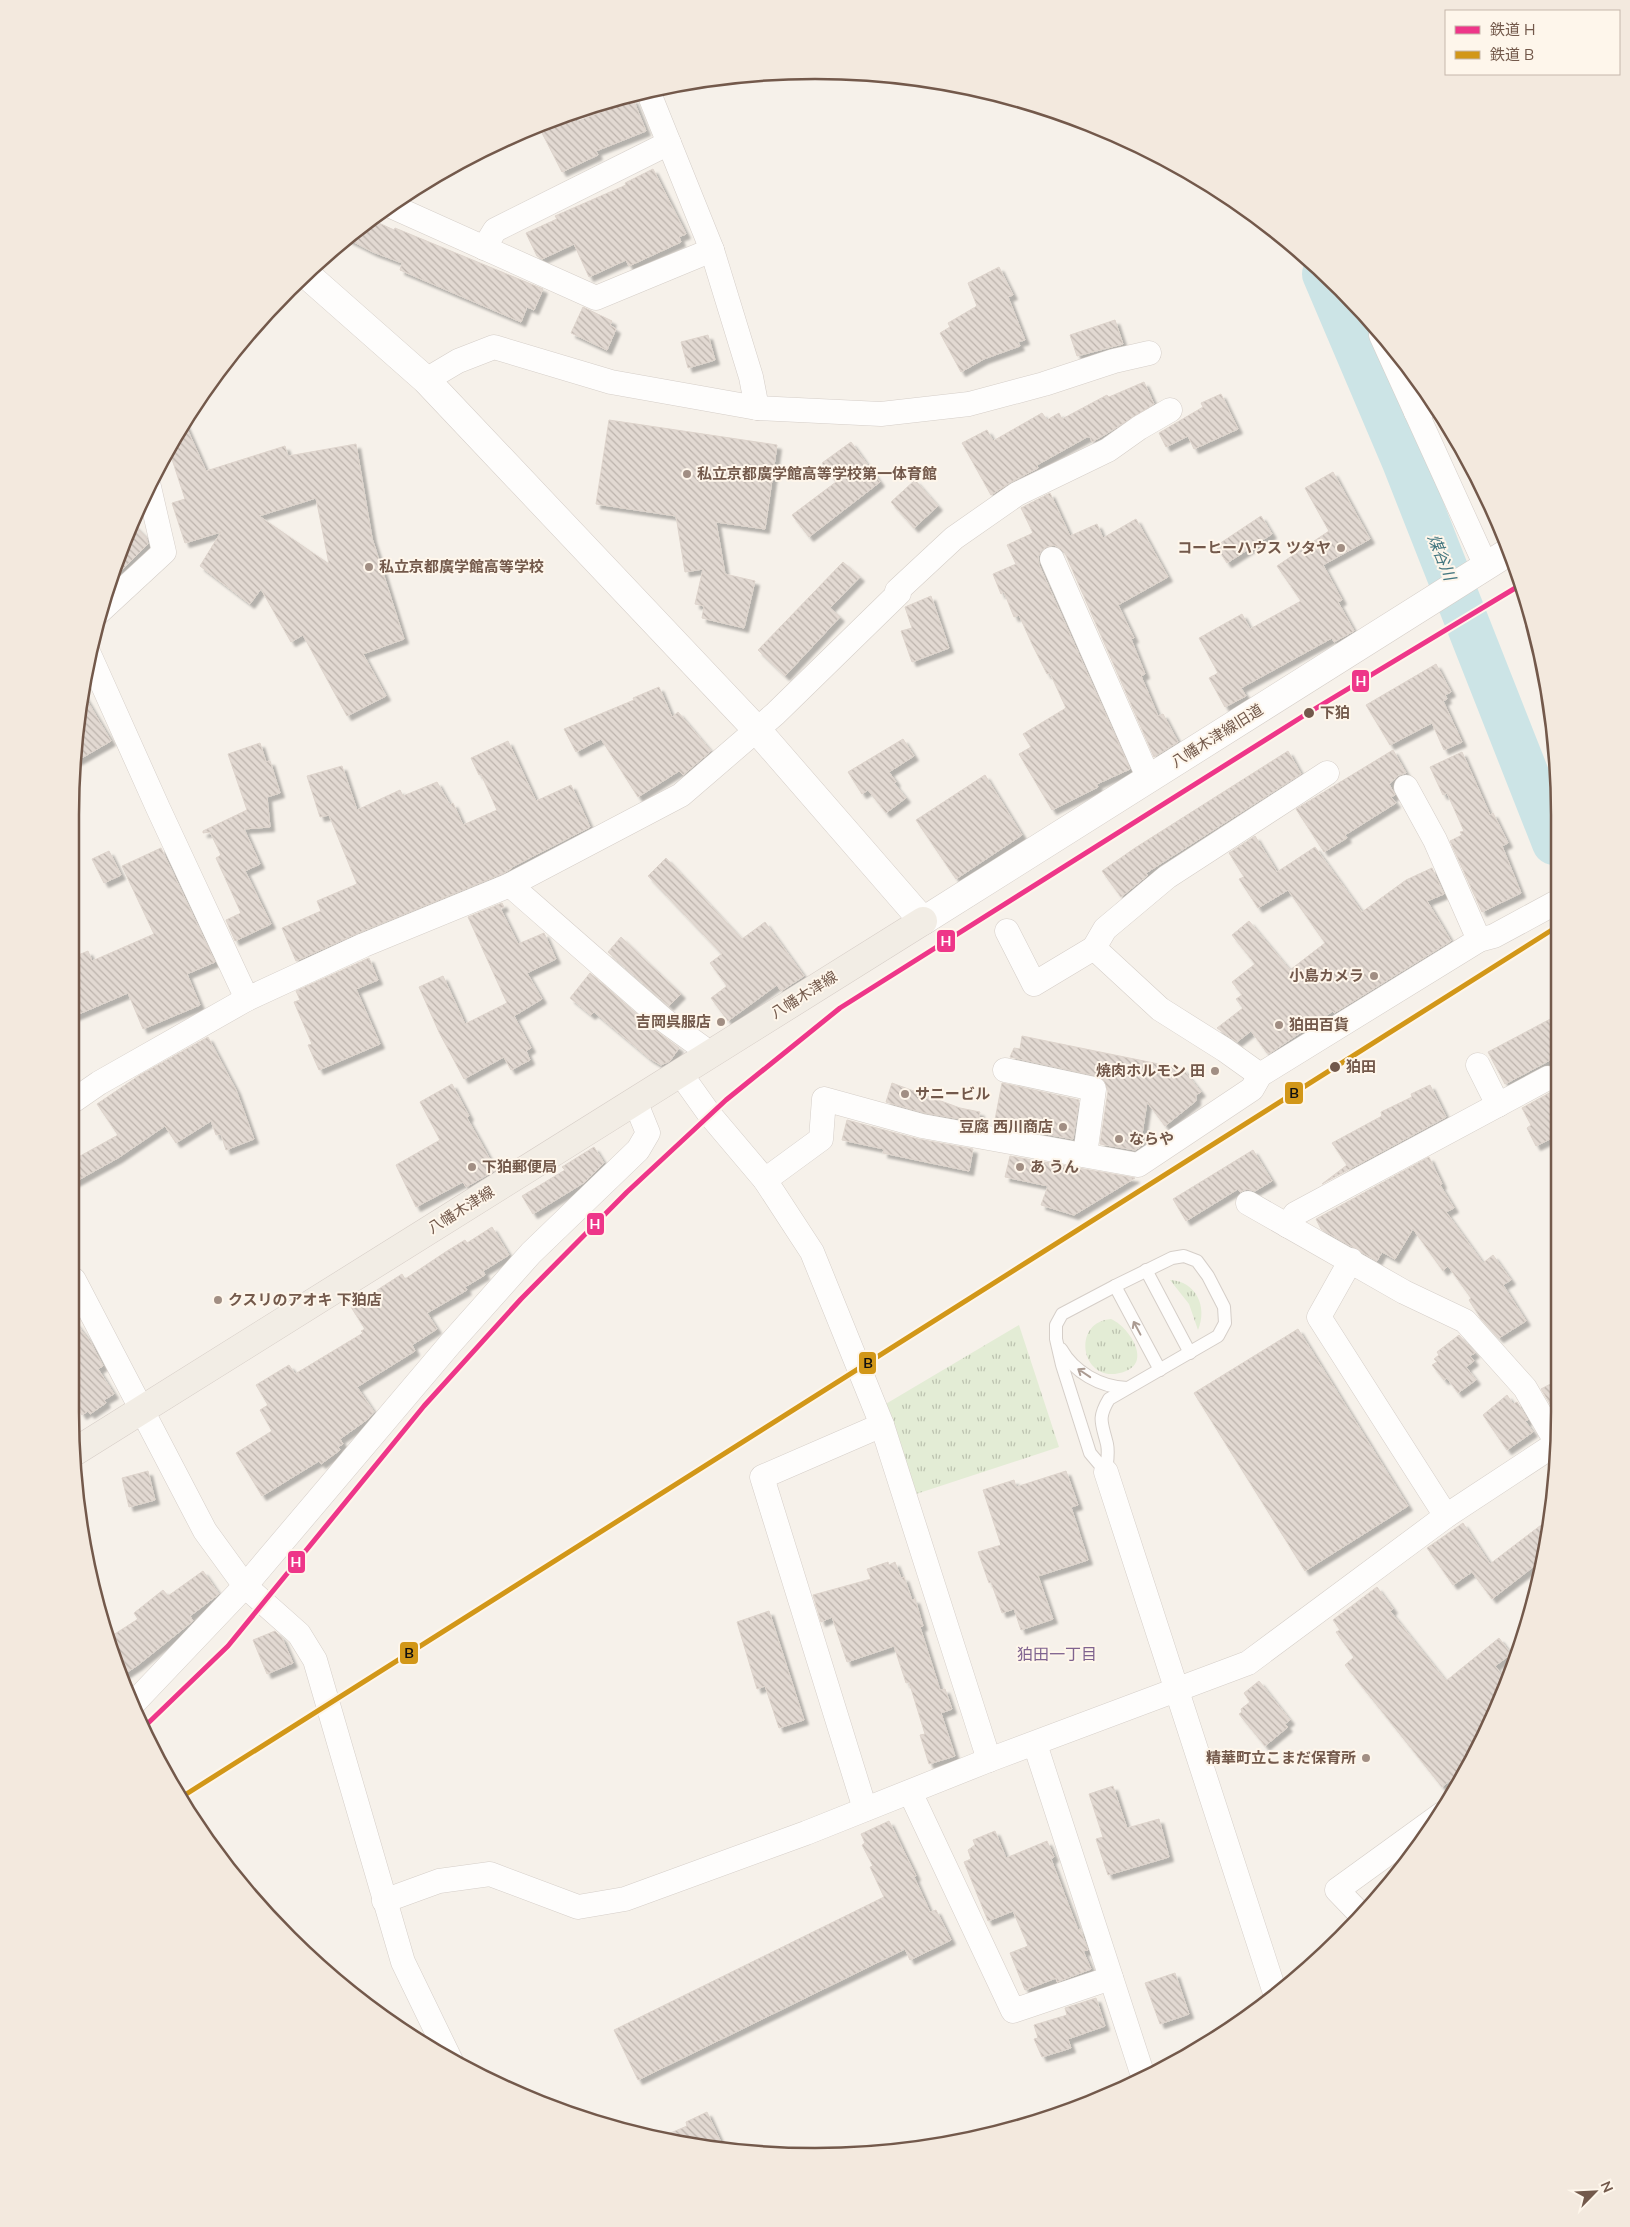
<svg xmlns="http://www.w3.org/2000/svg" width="1630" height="2227" font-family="Mulish,'Noto Sans JP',sans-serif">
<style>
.grass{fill:url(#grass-tufts)}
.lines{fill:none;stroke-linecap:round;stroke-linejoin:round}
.river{stroke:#cce4e6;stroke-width:44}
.building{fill:url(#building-back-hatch);stroke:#ded4cc;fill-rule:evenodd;filter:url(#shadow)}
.service-casing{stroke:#d5cec8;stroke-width:14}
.minor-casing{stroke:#d5cec8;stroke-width:25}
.tertiary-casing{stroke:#d5cec8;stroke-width:29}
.primary-casing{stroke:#d5ccc6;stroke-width:29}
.service{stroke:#fefdfc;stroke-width:12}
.minor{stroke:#fefdfc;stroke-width:24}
.tertiary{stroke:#fefdfc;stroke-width:28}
.primary{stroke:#f2ede5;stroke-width:28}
.rail-1-casing{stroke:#fef6eb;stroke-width:9}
.rail-2-casing{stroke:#fef6eb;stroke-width:9}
.rail-1{stroke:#ee3689;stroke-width:5}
.rail-2{stroke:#d29718;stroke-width:5}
.oneway{stroke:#ab9b92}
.poi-dot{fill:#a18e83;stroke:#fef6eb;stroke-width:2}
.stop-dot{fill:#73594b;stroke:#fef6eb;stroke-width:2}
.labels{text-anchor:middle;stroke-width:4;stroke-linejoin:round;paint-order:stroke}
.poi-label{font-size:15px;font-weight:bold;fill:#73594b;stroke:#fef6eb;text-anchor:start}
.stop-label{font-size:15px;font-weight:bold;fill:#73594b;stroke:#fef6eb;text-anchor:start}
.street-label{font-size:15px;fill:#73594b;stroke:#fef6eb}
.water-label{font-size:16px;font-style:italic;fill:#43767f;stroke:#fef6eb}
.neighbourhood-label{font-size:16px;fill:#7f638f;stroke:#fef6eb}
.rim{fill:none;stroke:#73594b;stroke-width:2.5}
.line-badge{stroke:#fef6eb;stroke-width:2}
.badge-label{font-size:14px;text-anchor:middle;font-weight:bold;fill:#fff}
.pale-badge-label{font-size:14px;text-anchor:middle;font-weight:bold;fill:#111}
</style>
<defs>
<pattern id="grass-tufts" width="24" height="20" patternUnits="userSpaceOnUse" patternTransform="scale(1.25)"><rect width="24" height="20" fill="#e3ecd5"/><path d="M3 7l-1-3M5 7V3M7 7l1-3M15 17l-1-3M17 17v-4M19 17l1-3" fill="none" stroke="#bcc2af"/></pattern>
<pattern id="building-back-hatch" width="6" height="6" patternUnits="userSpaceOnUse" patternTransform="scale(1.25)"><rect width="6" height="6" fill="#e2d9d2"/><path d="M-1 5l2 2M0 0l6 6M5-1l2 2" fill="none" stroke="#bcb3ac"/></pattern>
<filter id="shadow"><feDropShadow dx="4.5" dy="4.5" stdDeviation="1" flood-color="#0004"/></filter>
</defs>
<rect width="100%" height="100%" fill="#f6f1ea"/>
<!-- grass -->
<g class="grass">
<path d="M1170,1280c26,1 38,27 28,50l-9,-26z"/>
<path d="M1111,1319c17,7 41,42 15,52 -44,18 -57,-49 -15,-52z"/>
<path d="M1019,1325l40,122 -146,48 -29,-90z"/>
</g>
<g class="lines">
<!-- river -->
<path class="river" d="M1324,274l80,188 150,381"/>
</g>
<!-- building -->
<g class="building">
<path d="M633,99l13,32 -50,20 2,4 -36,17 -23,-45 34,-13 3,8z"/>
<path d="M653,169l33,65 -7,3 2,5 -52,24 -3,-6 -37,17 -15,-33 -32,15 -5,-3 -11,-23 31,-14 -2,-3 71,-31 -1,-2z"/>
<path d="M370,219l24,11 1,-2 148,61 -9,21 -7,-3 -6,15 -121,-52 2,-7 -29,-11 -27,-14z"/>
<path d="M999,267l14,28 -5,2 17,43 -7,2 2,4 -36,13 -23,13 -21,-39 10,-6 -2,-4 29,-17 -9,-23z"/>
<path d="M583,307l29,14 -2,4 6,4 -9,21 -36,-17z"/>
<path d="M1115,320l8,24 -46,12 -7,-21z"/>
<path d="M708,335l7,25 -27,8 -7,-26z"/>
<path d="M1144,382l10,22 -48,30 -14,8 -2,-5h-3l-50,28 1,3 -27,14 -20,13 -29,-52 25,-13 6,11 49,-28 5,7 12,-7 3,6 45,-24 2,2z"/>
<path d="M1221,394l17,35 -44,20 -6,-13 -22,11 -7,-14 44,-26 -2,-4z"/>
<path d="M609,420l168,25 -12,84 -49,-7 9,52 30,7 -11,47 -42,-10 2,-12 -9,-2 8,-35 -18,3 -9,-56 -80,-12z"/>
<path d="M184,422l22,49 79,-25 3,10 68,-12 16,94 32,101 -41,15 23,42 -39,20 -44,-81 -12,7 -30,-53 -11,15 -50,-38 21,-34 -36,11 -13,-40 13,-4 -16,-49zM316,498l13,66 -70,-48z"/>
<path d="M851,442l29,40 -71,55 -17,-22 44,-33 -14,-19z"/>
<path d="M1333,472l37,67 -47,26 19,35 -4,2 16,29 -20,11 -2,-4 -91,50 5,8 -21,11 -16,-29 9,-5 -19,-35 43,-24 8,15 51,-28 -24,-35 52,-35 -24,-43z"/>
<path d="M915,480l23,26 -24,22 -23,-26z"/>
<path d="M1050,493l20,43 27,-12 6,14 33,-19 32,58 -50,28 16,33 -3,1 14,35 -4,2 17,40 5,-2 15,28 -24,15 -89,-204 -5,-5 -6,-3 -8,2 -5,4 -3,6 1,8 91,204 -33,15 1,3 -46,23 -33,-56 12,-7 -8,-13 43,-26 -16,-35 -3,1 -15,-30 -13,-29 -5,2 -10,-25 -3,2 -8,-20 23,-10 -9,-19 26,-12 -12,-25z"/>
<path d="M1261,516l11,18 -45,29 -11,-17z"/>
<path d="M131,522l15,15 2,7 -39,39z"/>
<path d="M843,562l17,15 -30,31 10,9 -55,59 -27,-26z"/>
<path d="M931,596l18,52 -37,14 -11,-31 11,-3 -7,-21z"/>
<path d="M1436,664l15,28 -6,3 2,4 -4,2 19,41 -18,8 -12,-27 -42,22 -24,-40z"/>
<path d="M659,687l13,30 6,-5 33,39 -28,24 -4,-4 -41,26 -37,-58 -25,13 -12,-23 70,-29 -1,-2z"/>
<path d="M82,692l29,49 -38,22 3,-46z"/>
<path d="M903,739l11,17 -25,16 7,10 -2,1 12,15 -20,15 -18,-23 -6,4 -14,-22z"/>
<path d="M508,741l28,60 35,-16 19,42 -78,40v1l-8,5 -146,60 -62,28 -14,-33 39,-17 -4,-10 40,-17 -28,-69 -9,2 -13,-41 35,-10 15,44 43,-20 3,6 34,-14 13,23 3,-2 10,22 34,-15 -16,-36 -2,1 -8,-17z"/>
<path d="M260,743l6,19 4,-1 10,32 -13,4 3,30 -26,2 16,35 -15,7 26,53 -36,17 -9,-21 15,-7 -25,-55 5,-3 -11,-23 -7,1v-2l44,-21 -19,-56z"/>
<path d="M1393,750l13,23 -7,2 -10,9 6,11 -4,2 5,6 -51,32 2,3 -23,14 -28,-43z"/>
<path d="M1288,751l13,23 -155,99 2,2 -27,22 -19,-26 33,-23z"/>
<path d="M1462,752l28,63 3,-2 15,30 -6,3 19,47 -39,19 -32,-71 12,-6 -2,-3 4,-1 -17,-38 -4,2 -13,-28z"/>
<path d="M985,775l37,60 -66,44 -40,-59z"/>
<path d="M1255,836l22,36 38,-25 47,65 44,-32 26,-12 12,26 -17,7 24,40 -117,72 -1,-2 -63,42h-3l-16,-22 -14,11 -20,-14 26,-20 -7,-9 6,-4 -10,-13 23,-18 -23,-29 17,-14 41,49 35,-27 -37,-53 -30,18 -19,-29 5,-2 -15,-24z"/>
<path d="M161,848l54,114 -28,12 13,31 -57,24 -15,-36 -56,24 -1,-59 17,-7 4,10 62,-27 -32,-68z"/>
<path d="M109,851l12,24 -17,8 -12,-24z"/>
<path d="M666,858l76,81 23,-17 39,54 -23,15 -4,-6 -49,36 -17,-23 16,-12 -17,-23 12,-9 -74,-78z"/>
<path d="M502,903l2,4 -4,1 18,36 26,-11 12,26 -29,14 15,26 -28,17 17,32 -5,3 4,9 -19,10 -7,-13 -40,22 -25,-47 -20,-45 24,-11 22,48 42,-21 -39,-86z"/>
<path d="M621,937l60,57 -12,12 -61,-54z"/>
<path d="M369,958l9,22 -22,9 24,55 -61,26 -11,-25 4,-1 -18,-42 6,-2 -4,-9z"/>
<path d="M590,973l65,57 24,18 -9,13 -9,4 -12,-7 -55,-46 -3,3 -21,-17z"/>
<path d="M1556,1016v41l-51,27 -17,-32z"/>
<path d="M1022,1036l161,33 18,23 -5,3v6l-31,25 -18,-24 -7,45 -5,3 -35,-6 8,-53 -5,-12 -6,-3 -87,-19 4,-9 6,1z"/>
<path d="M208,1037l28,53 18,49 -28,11 -5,-16 -5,1 -5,-14 -35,22 -11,-17 -47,32 -45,25v-23l45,-25 -21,-31 43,-29z"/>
<path d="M892,1083l68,25 20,4 -2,10 -53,-9 -39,-11z"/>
<path d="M1002,1083l77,17 -6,39 -79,-14z"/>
<path d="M452,1084l17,32 -2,2 29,52 -30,17 -3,-5 -47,25 -20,-42 44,-25 -20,-38z"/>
<path d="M1430,1085l16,32 -124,67 25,-19 -15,-22 50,-27 -1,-4 31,-15 -1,-3z"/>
<path d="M1553,1091l3,7v38l-20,10 -9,-18 4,-3 -9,-17z"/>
<path d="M847,1120l71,19 55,10 -4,22 -86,-18 1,-4 -42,-9z"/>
<path d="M594,1147l10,16 -19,19 -52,32 -11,-18 43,-26 -3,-3z"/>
<path d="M1253,1150l19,31 -17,10 -8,-2 -7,3 -2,-3 -52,32 -13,-22z"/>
<path d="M1010,1156l125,22 -61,37 -33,-10 7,-19 -43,-9z"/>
<path d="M1429,1157l13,27 -2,1 14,23 -8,4 37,51 10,-8 18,25 -8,5 23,36 -27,17 -18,-19 -12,-19 2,-2 -23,-32 -5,5 -30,-42 -18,30 -13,-7 -5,9 -56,-32 -5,-10z"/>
<path d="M492,1227l17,28 -26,16 2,4 -20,12 2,3 -40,23 10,16 -25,16 3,6 -58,36 17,25 -6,7 -28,20 3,5 -5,3 2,3 -19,14 -2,-3 -57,35 -26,-43 36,-22 -12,-21 8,-5 -12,-20 33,-20 6,9 68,-41 -2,-2 4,-2 -14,-22 51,-33 3,5 42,-28 18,-11 2,3z"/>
<path d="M75,1322l16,21 12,23 -5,3 16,25 -10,6 2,3 -16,11 -2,-3 -6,4 -7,-12z"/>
<path d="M1298,1329l110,177 -103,65 -111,-178z"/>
<path d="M1459,1335l16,18 -5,3 4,5 -8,6 10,13 -18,13 -11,-15 -3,2 -12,-15 5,-3 -3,-3 5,-4 -2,-3z"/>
<path d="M1558,1380v24l-6,3 -11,-18z"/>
<path d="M1507,1395l6,9 4,-2 11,18 -3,1 8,11 -26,18 -24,-35z"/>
<path d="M148,1471l7,29 -26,7 -7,-29z"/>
<path d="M1066,1471l12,34 -7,2 17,53 -50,16 15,43 -32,11 -7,-21 -12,4 -11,-31 -2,1 -11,-31 23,-7 -18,-55 31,-10 2,7z"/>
<path d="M1549,1519l-7,41 -50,39 -20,-27 -19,13 -26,-37 36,-25 27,41z"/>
<path d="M888,1562l1,3 6,-3 6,16 3,-1 8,23 3,-1 8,27 -3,1 20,63 5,-1 7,20 -11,4 14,43 -26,8 -9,-29 5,-1 -16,-52 -3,1 -12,-37 -47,16 -15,-45 -11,5 -8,-27 58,-16 -4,-10z"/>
<path d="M203,1571l16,23 -29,22 3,5 -55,44 -18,12 -13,-38 31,-20 -4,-6 29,-23 5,6z"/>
<path d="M1377,1587l16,22 -3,2 56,70 53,-43 12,16 -16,12 11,14 -23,62 -13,23 -28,22 -97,-122 9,-8 -18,-25 4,-2 -7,-10z"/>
<path d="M769,1611l35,109 -25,8 -14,-42 -8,3 -20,-67z"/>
<path d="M275,1631l7,7 11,25 -26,11 -14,-34z"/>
<path d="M1259,1681l31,39 -5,4 3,3 -23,19 -26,-32 3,-2 -1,-3 9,-7 -6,-9z"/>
<path d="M1113,1786l14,42 32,-9 10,38 -61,18 -12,-36 7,-2 -14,-43z"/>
<path d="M889,1821l27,55 -2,1 16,35 6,-2 15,30 -41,20 -5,-11 -267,131 -24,-50 270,-133 -14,-30 3,-1 -11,-21 3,-2 -4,-9z"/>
<path d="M995,1831l11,27 41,-17 7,16 -3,2 27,71 2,-1 2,5 6,16 -5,1 8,18 -34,13 -1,-4 -31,12 -15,-37 18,-7 -15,-35 -25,10 -24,-59 7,-3 -3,-9 7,-5 -2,-5z"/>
<path d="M1175,1973l14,41 -29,10 -15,-41z"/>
<path d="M1096,1998l9,28 -37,13 3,9 -29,9 -8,-18 4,-1 -4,-13 33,-10 -2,-7z"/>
<path d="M707,2112l18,39 -64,-14 26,-11 -1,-4z"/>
</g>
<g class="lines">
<!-- service casing -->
<g class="service-casing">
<g id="service">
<path d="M1184,1256l13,5 11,15 16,31 1,16 -7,13 -109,63c-12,20 -7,24 -2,45 2,9 0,19 -1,28l-16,-19 -28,-88 -6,-26v-14l6,-11 53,-28 57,-28z"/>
<path d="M1146,1270l44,83"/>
<path d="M1115,1286l45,84"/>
<path d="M1061,1349c13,23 39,38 66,39"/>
</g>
</g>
<!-- minor casing -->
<g class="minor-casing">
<g id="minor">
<path d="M648,91l64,159 39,127 6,31"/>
<path d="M391,206l205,92 116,-48"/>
<path d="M484,248l11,-18 174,-87"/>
<path d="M1381,335l105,231"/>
<path d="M426,380l32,-19 36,-14 117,35 146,26 124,6 88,-10 75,-20 70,-23 35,-8"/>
<path d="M1416,412l18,-9"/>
<path d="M1052,559l97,220"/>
<path d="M98,613l66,-61 -15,-65"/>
<path d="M89,654l69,154 89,191"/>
<path d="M1406,787l29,53 44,100"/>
<path d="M510,885l171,-90 94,-81 124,-121 -2,-2 57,-53 63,-44 91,-44 31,-22 31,-18"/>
<path d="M1007,931l27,53 60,-36 66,61 65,41 35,25"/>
<path d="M1094,948l11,-19 62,-52 160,-104"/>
<path d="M1478,1065l20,40"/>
<path d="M1005,1070l89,19 -9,66"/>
<path d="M680,1073l30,42 55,65"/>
<path d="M73,1101l26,-18 148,-84 117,-54 146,-60 154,135 47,34"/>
<path d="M1248,1203l156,89 61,29 60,67 33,57"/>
<path d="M1288,1226l7,-12 253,-136"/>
<path d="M1351,1260l-32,57 127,199"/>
<path d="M74,1280l131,251 40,55 54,48 16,26 88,302 48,99"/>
<path d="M1106,1472l170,524"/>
<path d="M131,1706l114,-120 205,-242 81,-91 107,-103 10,-17 -13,-32"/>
<path d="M1035,1744l109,335"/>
<path d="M989,1760l-107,-335 -70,-173 -47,-72 56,-41 3,-40 98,27 216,39 114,-76 8,-14 219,-135 15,-4 61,-33"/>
<path d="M910,1792l103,219 98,-33"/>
<path d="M865,1809l-103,-332 120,-52"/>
<path d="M384,1901l55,-20 51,-7 88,33 47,-8 181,-66 183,-73 259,-97 198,-147 111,-73"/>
<path d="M1362,1916l-25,-26 105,-76"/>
</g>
</g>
<!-- tertiary casing -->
<g class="tertiary-casing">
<path id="tertiary" d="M307,275l119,105 331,350 166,191 587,-370"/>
</g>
<!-- primary casing -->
<g class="primary-casing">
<path id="primary" d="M76,1451l847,-530"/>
</g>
<!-- service -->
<use href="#service" class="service"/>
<!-- minor -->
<use href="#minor" class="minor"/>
<!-- tertiary -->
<use href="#tertiary" class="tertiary"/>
<!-- primary -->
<use href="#primary" class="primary"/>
<!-- rail-1 casing -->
<g class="rail-1-casing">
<path id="rail-1" d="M143,1728l85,-82 196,-240 97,-107 106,-107 99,-92 114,-92 468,-295 214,-129"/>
</g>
<!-- rail-2 casing -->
<g class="rail-2-casing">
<path id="rail-2" d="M180,1798l1375,-870"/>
</g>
<!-- rail-1 -->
<use href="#rail-1" class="rail-1"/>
<!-- rail-2 -->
<use href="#rail-2" class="rail-2"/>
</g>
<!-- one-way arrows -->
<defs><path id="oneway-shaft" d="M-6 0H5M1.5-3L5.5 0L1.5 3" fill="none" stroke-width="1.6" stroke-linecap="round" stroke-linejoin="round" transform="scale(1.25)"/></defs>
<g class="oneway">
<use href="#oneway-shaft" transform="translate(1137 1328) rotate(-118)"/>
<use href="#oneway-shaft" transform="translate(1084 1373) rotate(-146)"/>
</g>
<!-- markers -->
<g class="poi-dot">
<circle cx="687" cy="474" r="5"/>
<circle cx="1341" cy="548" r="5"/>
<circle cx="369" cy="567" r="5"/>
<circle cx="1374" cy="976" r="5"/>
<circle cx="721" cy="1022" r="5"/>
<circle cx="1279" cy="1025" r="5"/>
<circle cx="1215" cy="1071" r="5"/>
<circle cx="905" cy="1094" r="5"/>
<circle cx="1063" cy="1127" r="5"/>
<circle cx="1119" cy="1139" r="5"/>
<circle cx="472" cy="1167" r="5"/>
<circle cx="1020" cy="1167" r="5"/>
<circle cx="218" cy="1300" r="5"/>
<circle cx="1366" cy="1758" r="5"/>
</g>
<g class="stop-dot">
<circle cx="1309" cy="713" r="6"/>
<circle cx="1335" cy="1067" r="6"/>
</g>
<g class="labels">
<!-- poi labels -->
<g class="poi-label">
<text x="697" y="479">私立京都廣学館高等学校第一体育館</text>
<text x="1331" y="553" text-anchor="end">コーヒーハウス ツタヤ</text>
<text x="379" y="572">私立京都廣学館高等学校</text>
<text x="1364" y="981" text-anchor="end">小島カメラ</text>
<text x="711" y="1027" text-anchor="end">吉岡呉服店</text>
<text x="1289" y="1030">狛田百貨</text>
<text x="1205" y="1076" text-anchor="end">焼肉ホルモン 田</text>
<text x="915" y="1099">サニービル</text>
<text x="1053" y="1132" text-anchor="end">豆腐 西川商店</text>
<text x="1129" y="1144">ならや</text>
<text x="482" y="1172">下狛郵便局</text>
<text x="1030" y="1172">あ うん</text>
<text x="228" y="1305">クスリのアオキ 下狛店</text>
<text x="1356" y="1763" text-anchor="end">精華町立こまだ保育所</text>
</g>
<!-- stop labels -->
<g class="stop-label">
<text x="1320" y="718">下狛</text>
<text x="1346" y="1072">狛田</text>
</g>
<!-- street labels -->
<g class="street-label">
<text transform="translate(1217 736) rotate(-32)" y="5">八幡木津線旧道</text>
<text transform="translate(804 995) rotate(-32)" y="5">八幡木津線</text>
<text transform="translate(461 1210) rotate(-32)" y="5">八幡木津線</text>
</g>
<!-- water labels -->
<g class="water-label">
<text transform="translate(1442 557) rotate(68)" y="6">煤谷川</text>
</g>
<!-- neighbourhood labels -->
<g class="neighbourhood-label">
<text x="1057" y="1660">狛田一丁目</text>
</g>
</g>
<!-- crop -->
<path d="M0 0H1630V2227H0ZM815 79H815A736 736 0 0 1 1551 815V1412A736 736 0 0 1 815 2148H815A736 736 0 0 1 79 1412V815A736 736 0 0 1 815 79Z" fill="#f3e9de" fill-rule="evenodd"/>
<path class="rim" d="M815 79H815A736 736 0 0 1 1551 815V1412A736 736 0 0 1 815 2148H815A736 736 0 0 1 79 1412V815A736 736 0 0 1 815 79Z"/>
<g class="line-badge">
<rect x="1351" y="669" width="19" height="24" rx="5" fill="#ee3689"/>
<rect x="936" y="929" width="20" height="24" rx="5" fill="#ee3689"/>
<rect x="1284" y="1081" width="20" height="24" rx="5" fill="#d29718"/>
<rect x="586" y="1212" width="19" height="24" rx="5" fill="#ee3689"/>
<rect x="858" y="1351" width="19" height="24" rx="5" fill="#d29718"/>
<rect x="287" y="1550" width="19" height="24" rx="5" fill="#ee3689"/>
<rect x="399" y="1641" width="20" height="24" rx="5" fill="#d29718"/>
</g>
<g class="badge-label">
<text x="1361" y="686">H</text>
<text x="946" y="946">H</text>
<text x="595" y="1229">H</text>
<text x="296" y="1567">H</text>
</g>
<g class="pale-badge-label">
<text x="1294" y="1098">B</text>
<text x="868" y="1368">B</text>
<text x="409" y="1658">B</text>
</g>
<!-- legend -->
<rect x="1445" y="10" width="175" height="65" fill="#fef6eb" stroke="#c6b7ab"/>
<rect x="1455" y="26" width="25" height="8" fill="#ee3689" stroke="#c6b7ab"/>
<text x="1490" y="35" font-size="15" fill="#73594b">鉄道 H</text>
<rect x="1455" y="51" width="25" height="8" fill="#d29718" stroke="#c6b7ab"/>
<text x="1490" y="60" font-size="15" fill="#73594b">鉄道 B</text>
<!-- north arrow -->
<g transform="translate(1595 2192) rotate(66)" stroke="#fef6eb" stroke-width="4" paint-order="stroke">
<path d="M0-4L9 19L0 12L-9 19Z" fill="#73594b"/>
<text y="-8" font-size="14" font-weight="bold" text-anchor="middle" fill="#73594b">N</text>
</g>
</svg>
